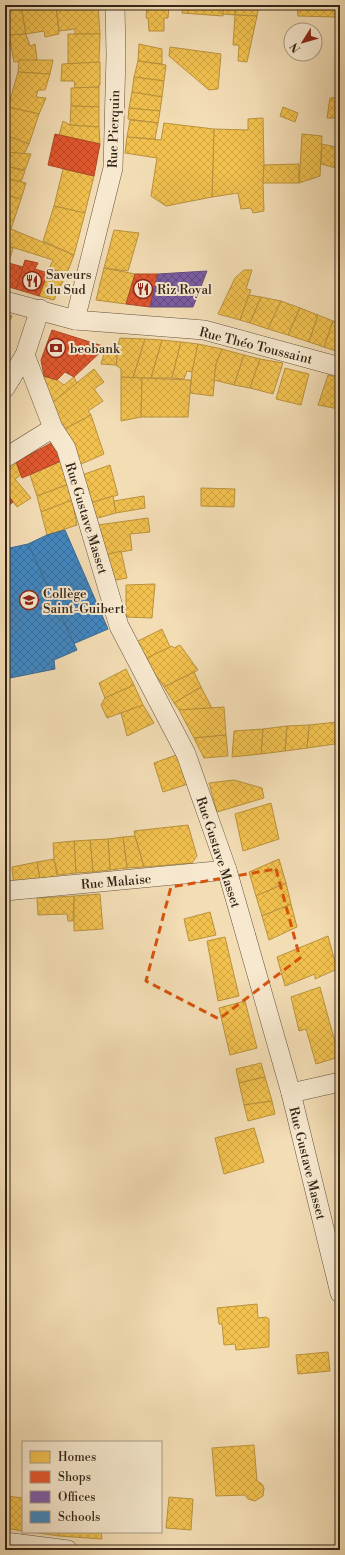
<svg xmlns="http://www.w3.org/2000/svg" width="345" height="1555" font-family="'Libre Bodoni',serif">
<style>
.homes{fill:url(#homes-cross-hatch);stroke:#b9923e}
.shops{fill:url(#shops-cross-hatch);stroke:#af4827}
.offices{fill:url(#offices-cross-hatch);stroke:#664d7c}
.schools{fill:url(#schools-cross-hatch);stroke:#3c6a91}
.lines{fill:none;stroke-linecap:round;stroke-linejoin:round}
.street-casing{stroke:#64523f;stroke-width:20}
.street{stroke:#f7e9cf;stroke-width:19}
.marked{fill:none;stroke:#d6540d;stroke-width:3;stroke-dasharray:8 5;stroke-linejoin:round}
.labels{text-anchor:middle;stroke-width:4;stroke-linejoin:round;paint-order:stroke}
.street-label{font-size:13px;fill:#342418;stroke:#f7e9cf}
.poi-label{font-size:13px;fill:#342418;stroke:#f7e9cf;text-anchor:start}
</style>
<defs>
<pattern id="homes-cross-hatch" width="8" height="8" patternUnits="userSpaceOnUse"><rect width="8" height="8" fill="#f2c14e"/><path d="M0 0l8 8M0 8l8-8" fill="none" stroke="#d0a643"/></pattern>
<pattern id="shops-cross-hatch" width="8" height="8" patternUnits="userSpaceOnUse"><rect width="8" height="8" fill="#e4572e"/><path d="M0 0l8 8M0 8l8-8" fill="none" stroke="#ba4826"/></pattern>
<pattern id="offices-cross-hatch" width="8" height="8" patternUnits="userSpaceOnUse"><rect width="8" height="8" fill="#7b5ea7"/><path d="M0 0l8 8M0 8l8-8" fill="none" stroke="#60497f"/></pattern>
<pattern id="schools-cross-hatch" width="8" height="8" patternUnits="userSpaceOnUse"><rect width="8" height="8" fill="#3f88c5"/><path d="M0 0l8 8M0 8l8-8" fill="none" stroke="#366f9f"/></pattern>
</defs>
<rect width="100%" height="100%" fill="#f3ddb5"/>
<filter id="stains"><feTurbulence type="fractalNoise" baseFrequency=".005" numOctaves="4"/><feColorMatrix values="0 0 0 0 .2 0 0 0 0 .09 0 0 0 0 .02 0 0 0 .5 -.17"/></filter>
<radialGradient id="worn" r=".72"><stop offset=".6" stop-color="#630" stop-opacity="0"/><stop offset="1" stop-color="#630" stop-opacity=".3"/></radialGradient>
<!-- homes -->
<g class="homes">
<path d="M18,5h3l5,29 -17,1 -3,-26z"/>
<path d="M21,5h35l3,29 -14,3 -1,-6 -18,3z"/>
<path d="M56,5h42l2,29h-25v-5l-16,2z"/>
<path d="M147,5h22l-1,13h-4v13h-15l-1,-13h-2z"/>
<path d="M183,5h40v11l-41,-3z"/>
<path d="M223,5h12v10l-12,-1z"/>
<path d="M235,5h24l-2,11 -22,-1z"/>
<path d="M259,5h38v4l-38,-2z"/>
<path d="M297,5h40l-1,12 -38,-1z"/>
<path d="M235,15l22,1 -10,46 -9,-1 1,-16h-6z"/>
<path d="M26,34l4,12 5,-2 2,16 -23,2 -5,-27z"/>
<path d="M68,34h32l-1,28 -31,2z"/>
<path d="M139,44l23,5v15l-24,-3z"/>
<path d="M170,47l51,7 -3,35 -9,1 -40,-34z"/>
<path d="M19,60h34l-3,14 -32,-2z"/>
<path d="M138,61l28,4 -2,16 -30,-4z"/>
<path d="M100,62v23h-1v2l-24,1 -1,-7h-13l1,-17z"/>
<path d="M18,72l32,2 -5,16h-7l-2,7 10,1 -7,16 -31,-7z"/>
<path d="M134,77l30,4 -2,16 -30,-5z"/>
<path d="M99,87v20l-28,-1v-18z"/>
<path d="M132,92l30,5 -2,14 -31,-3z"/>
<path d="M340,97v21h-13l3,-20z"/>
<path d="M71,106l28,1v20l-29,-2z"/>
<path d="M8,107l31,7 -10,30 -24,-9v-15z"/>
<path d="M283,107l15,6 -3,9 -15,-6z"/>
<path d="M129,108l31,3 -2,12 -30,-4z"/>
<path d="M263,118l1,47 -1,18 1,28 -11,2 -2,-5 -10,1 -3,-16 -26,4 2,-68 34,1v-11z"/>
<path d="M130,120l28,3 -3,16 -28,-2z"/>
<path d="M63,121l7,4 29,2 1,17 -41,-9z"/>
<path d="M164,123l50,6 -2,68 -46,9 -15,-10 6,-38 -32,-5 2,-16 34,3z"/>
<path d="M302,134l20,2 -2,40 -21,7z"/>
<path d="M5,135l24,9 -5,10 -19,-2z"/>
<path d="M322,144l18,4v21l-19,-5z"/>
<path d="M5,152l26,2 -6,16 -20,-4z"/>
<path d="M299,164v19h-36l1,-18z"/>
<path d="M5,166l20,5 -4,11 -16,-4z"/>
<path d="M63,169l31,7 -9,37 -31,-7z"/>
<path d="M5,178l21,5 -5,16 -16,-4z"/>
<path d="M5,195l16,4 -10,30 63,26 -7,18 -18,-4 4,-9 -48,-15z"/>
<path d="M54,206l31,7 -11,42 -31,-14z"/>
<path d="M114,230l25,3 -11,38 -24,-3z"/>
<path d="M5,245l8,3 -4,14h-4z"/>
<path d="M104,268l31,6 -9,30 -30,-4z"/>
<path d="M49,269l18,4 -13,27 -15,-4z"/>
<path d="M244,270h8l-6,19 5,1 -11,30 -22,-6 17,-36z"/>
<path d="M249,295l12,2 -11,26 -10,-3z"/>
<path d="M261,297l20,4 -13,28 -18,-6z"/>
<path d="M281,301l19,7 -12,27 -20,-6z"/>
<path d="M300,308l18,7 -9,27 -21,-7z"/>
<path d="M5,314l7,2 -7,15z"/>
<path d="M318,315l15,6 -9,26 -15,-5z"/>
<path d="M333,321l7,1v25l-1,5 -15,-5z"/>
<path d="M120,338l25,1 -12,39 -12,-1v-8l-5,-4 2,-20z"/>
<path d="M145,339l17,1 -11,38h-18z"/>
<path d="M162,340l19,2 -9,36h-21z"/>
<path d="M181,342l17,2 -6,28 -5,-1 -3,8 -12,-1z"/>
<path d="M198,344l24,5 -6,15 -3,32 -23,-3 2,-21z"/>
<path d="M118,345l-2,20 -15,-1 5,-17z"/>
<path d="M222,349l22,6 -10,30 -20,-5 2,-16z"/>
<path d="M244,355l16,4 -10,29 -16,-3z"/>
<path d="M260,359l23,4 -10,31 -23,-6z"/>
<path d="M285,368l24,6 -8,31 -25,-6z"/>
<path d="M94,369l10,13 -10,7 9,12 -15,10 3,4 -26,14 -16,-24z"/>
<path d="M328,375l12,3 -1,31 -21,-4z"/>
<path d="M44,376l13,4 7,5 10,-8 3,6 -28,22z"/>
<path d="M121,377l21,1 -1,39 -20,4z"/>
<path d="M142,378l49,2 -3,37h-47z"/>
<path d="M91,415l13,39 -25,11 -14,-36z"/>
<path d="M61,461l8,23 -32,12 -7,-21z"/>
<path d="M16,462l5,13 -6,4 16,19 -14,9 -12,-15v-23z"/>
<path d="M110,465l8,30 -28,8 -8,-28z"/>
<path d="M69,484l3,16 -31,12 -4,-16z"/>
<path d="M201,488l34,1 -1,18 -33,-1z"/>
<path d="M113,496l3,17 -22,6 -4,-16z"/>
<path d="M144,496l1,12 -29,5 -2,-12z"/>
<path d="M72,500l5,25 -30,10 -6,-23z"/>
<path d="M148,518l2,14 -20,2 2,16 -27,5 -7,-30z"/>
<path d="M121,551l6,27 -16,3 -6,-26z"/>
<path d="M155,584l-3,34 -26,-1v-32z"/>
<path d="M162,629l8,18 -25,12 -9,-17z"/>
<path d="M180,645l18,25 -34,17 -19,-28 27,-13 2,2z"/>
<path d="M126,669l8,16 -29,13 -6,-15z"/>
<path d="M194,672l7,15 -27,16 -10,-16z"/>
<path d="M134,685l9,20 -36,13 -6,-13 4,-7z"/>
<path d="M201,687l11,21 -33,2 -5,-7z"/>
<path d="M143,705l11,18 -27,13 -6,-23z"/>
<path d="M224,707l2,28 -32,3 -15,-28z"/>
<path d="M337,722l-2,22 -28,4 2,-23z"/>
<path d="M309,725l-2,23 -22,3 2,-25z"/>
<path d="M287,726l-2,25 -24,3 2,-25z"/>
<path d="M263,729l-2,25 -29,3 2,-26z"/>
<path d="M226,735l2,21 -24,2 -10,-20z"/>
<path d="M179,754l9,30 -25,8 -9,-29z"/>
<path d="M234,780l28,8 2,10 -47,14 -8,-29z"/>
<path d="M271,803l8,36 -36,12 -8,-37z"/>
<path d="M188,825l9,31 -5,7 -48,4 -9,-31 -1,-5z"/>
<path d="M135,836l9,31 -17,1 -4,-31z"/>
<path d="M123,837l4,31 -17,2 -2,-31z"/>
<path d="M108,839l2,31 -17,2 -3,-32z"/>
<path d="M90,840l3,32 -17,1 -2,-32z"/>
<path d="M74,841l2,32 -18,2 -4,-16 -1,-16z"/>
<path d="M54,859l5,26 -18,1 -4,-24z"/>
<path d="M279,859l7,24 -30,13 -7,-24z"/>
<path d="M37,862l4,24 -27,2 -2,-21z"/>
<path d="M286,883l5,21 -29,12 -6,-20z"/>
<path d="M100,894l3,35 -29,2v-35z"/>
<path d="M74,896l-1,25h-5l-1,-7 -29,1 -1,-17z"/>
<path d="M291,904l6,23 -28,13 -7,-24z"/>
<path d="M210,912l6,23 -27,6 -5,-22z"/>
<path d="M328,936l9,33 -22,10v-5l-30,12 -8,-29z"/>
<path d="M225,937l14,59 -21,5 -11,-60z"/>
<path d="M320,987l19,70 -23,7 -10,-35 -7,2 -8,-34z"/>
<path d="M245,1001l12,47 -27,7 -11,-47z"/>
<path d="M261,1063l4,14 -26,6 -3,-14z"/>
<path d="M265,1077l7,24 -28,4 -5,-22z"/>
<path d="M272,1101l3,13 -27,7 -4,-16z"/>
<path d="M254,1128l10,34 -40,12 -9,-36z"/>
<path d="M257,1304l1,14 8,-1 3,2v28l-33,3 -1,-6 -11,1 -2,-21h-3l-2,-16z"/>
<path d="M328,1352l2,19 -32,3 -2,-19z"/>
<path d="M254,1445l3,36 5,3 2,4 -1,8 -8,5 -7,-2 -3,-4 -29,1 -4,-48z"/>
<path d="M6,1496l17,2v33l-18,-3z"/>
<path d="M169,1497l24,2 -2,31 -25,-2z"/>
<path d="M32,1532h27v4z"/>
<path d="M59,1532h42l1,7 -43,-3z"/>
</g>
<!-- shops -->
<g class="shops">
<path d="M55,134l45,10 -6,32 -46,-11z"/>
<path d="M25,260l13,3 -3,6 13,4 -9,23 -23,-7z"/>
<path d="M5,262l18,5 -7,22 -11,-3z"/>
<path d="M135,274h23l-8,33 -24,-3z"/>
<path d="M52,330l54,17 -32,30 -9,-5 -8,8 -13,-4 -3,-16z"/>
<path d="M53,442l8,19 -39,17 -6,-16z"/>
<path d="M5,491l8,11 -8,7z"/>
</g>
<!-- offices -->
<path class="offices" d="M207,271l-14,36h-43l8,-33z"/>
<!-- schools -->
<g class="schools">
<path d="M65,530l43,99 -35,15 -45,-100 19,-9z"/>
<path d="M28,544l49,106 -23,10 1,9 -50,10v-130z"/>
<path d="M5,854l5,27 -5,1z"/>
</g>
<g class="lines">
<!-- street casing -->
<g class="street-casing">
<g id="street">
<path d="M5,301l70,19 129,10 136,37"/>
<path d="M75,320l38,-152 3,-113 -1,-50"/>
<path d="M25,355l28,73 13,20 53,178 67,128 41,116 64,223 49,200"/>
<path d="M5,388l20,-33 15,-46"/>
<path d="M5,458l48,-30"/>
<path d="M5,891l222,-21"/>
<path d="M291,1093l49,-11"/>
<path d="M5,1542l63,8"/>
</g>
</g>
<!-- street -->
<use href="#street" class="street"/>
</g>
<!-- marked area -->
<path class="marked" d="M276,869l24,89 -81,61 -73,-38 25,-94z"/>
<!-- icons -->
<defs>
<g id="restaurant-ring" transform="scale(1)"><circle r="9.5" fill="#f7e9cf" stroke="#8f2418" stroke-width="1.5"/><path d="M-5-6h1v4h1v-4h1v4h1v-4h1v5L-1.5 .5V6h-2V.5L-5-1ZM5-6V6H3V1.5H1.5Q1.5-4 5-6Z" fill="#8f2418"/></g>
<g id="bank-ring" transform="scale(1)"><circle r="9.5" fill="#f7e9cf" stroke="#8f2418" stroke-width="1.5"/><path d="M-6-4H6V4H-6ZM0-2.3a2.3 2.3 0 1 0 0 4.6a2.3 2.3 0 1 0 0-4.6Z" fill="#8f2418"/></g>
<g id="school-ring" transform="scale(1)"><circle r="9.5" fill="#f7e9cf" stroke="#8f2418" stroke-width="1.5"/><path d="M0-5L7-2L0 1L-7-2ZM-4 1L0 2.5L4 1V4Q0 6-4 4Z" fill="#8f2418"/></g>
</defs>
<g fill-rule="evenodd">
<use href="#restaurant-ring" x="32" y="281"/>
<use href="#restaurant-ring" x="143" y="289"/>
<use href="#bank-ring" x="56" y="348"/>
<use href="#school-ring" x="29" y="600"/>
</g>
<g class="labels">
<!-- street labels -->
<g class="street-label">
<text transform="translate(113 129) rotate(-88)" y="5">Rue Pierquin</text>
<text transform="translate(256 345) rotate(14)" y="5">Rue Théo Toussaint</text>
<text transform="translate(87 518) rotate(73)" y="5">Rue Gustave Masset</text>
<text transform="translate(219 852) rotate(72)" y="5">Rue Gustave Masset</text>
<text transform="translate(116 881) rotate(-5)" y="5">Rue Malaise</text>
<text transform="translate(308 1163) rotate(76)" y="5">Rue Gustave Masset</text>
</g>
<!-- poi labels -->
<g class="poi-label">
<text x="46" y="279">Saveurs<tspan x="46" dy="15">du Sud</tspan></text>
<text x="157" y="294">Riz Royal</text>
<text x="70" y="353">beobank</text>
<text x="43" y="598">Collège<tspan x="43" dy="15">Saint-Guibert</tspan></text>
</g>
</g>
<!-- margin -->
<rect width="345" height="1555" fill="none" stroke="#f3ddb5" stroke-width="20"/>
<rect x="6" y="6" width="333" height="1543" fill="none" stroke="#342418" stroke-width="2"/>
<rect x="10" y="10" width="325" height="1535" fill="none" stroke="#342418"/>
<!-- legend -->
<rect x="22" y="1441" width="140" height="92" fill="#f7e9cf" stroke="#a99a86"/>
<rect x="30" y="1451" width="20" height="12" fill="#f2c14e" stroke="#a99a86"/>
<text x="58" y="1461" font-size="12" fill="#342418">Homes</text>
<rect x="30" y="1471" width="20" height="12" fill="#e4572e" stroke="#a99a86"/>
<text x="58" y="1481" font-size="12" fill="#342418">Shops</text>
<rect x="30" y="1491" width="20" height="12" fill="#7b5ea7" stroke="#a99a86"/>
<text x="58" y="1501" font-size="12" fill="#342418">Offices</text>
<rect x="30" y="1511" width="20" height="12" fill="#3f88c5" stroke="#a99a86"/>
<text x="58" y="1521" font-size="12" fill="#342418">Schools</text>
<!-- north arrow -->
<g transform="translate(303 42) rotate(233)"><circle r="19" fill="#f7e9cf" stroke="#a99a86"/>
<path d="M0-3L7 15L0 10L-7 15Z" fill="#8f2418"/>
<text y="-6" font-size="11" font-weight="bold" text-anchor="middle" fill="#342418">N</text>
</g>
<rect width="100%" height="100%" filter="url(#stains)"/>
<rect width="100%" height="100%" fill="url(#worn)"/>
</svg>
